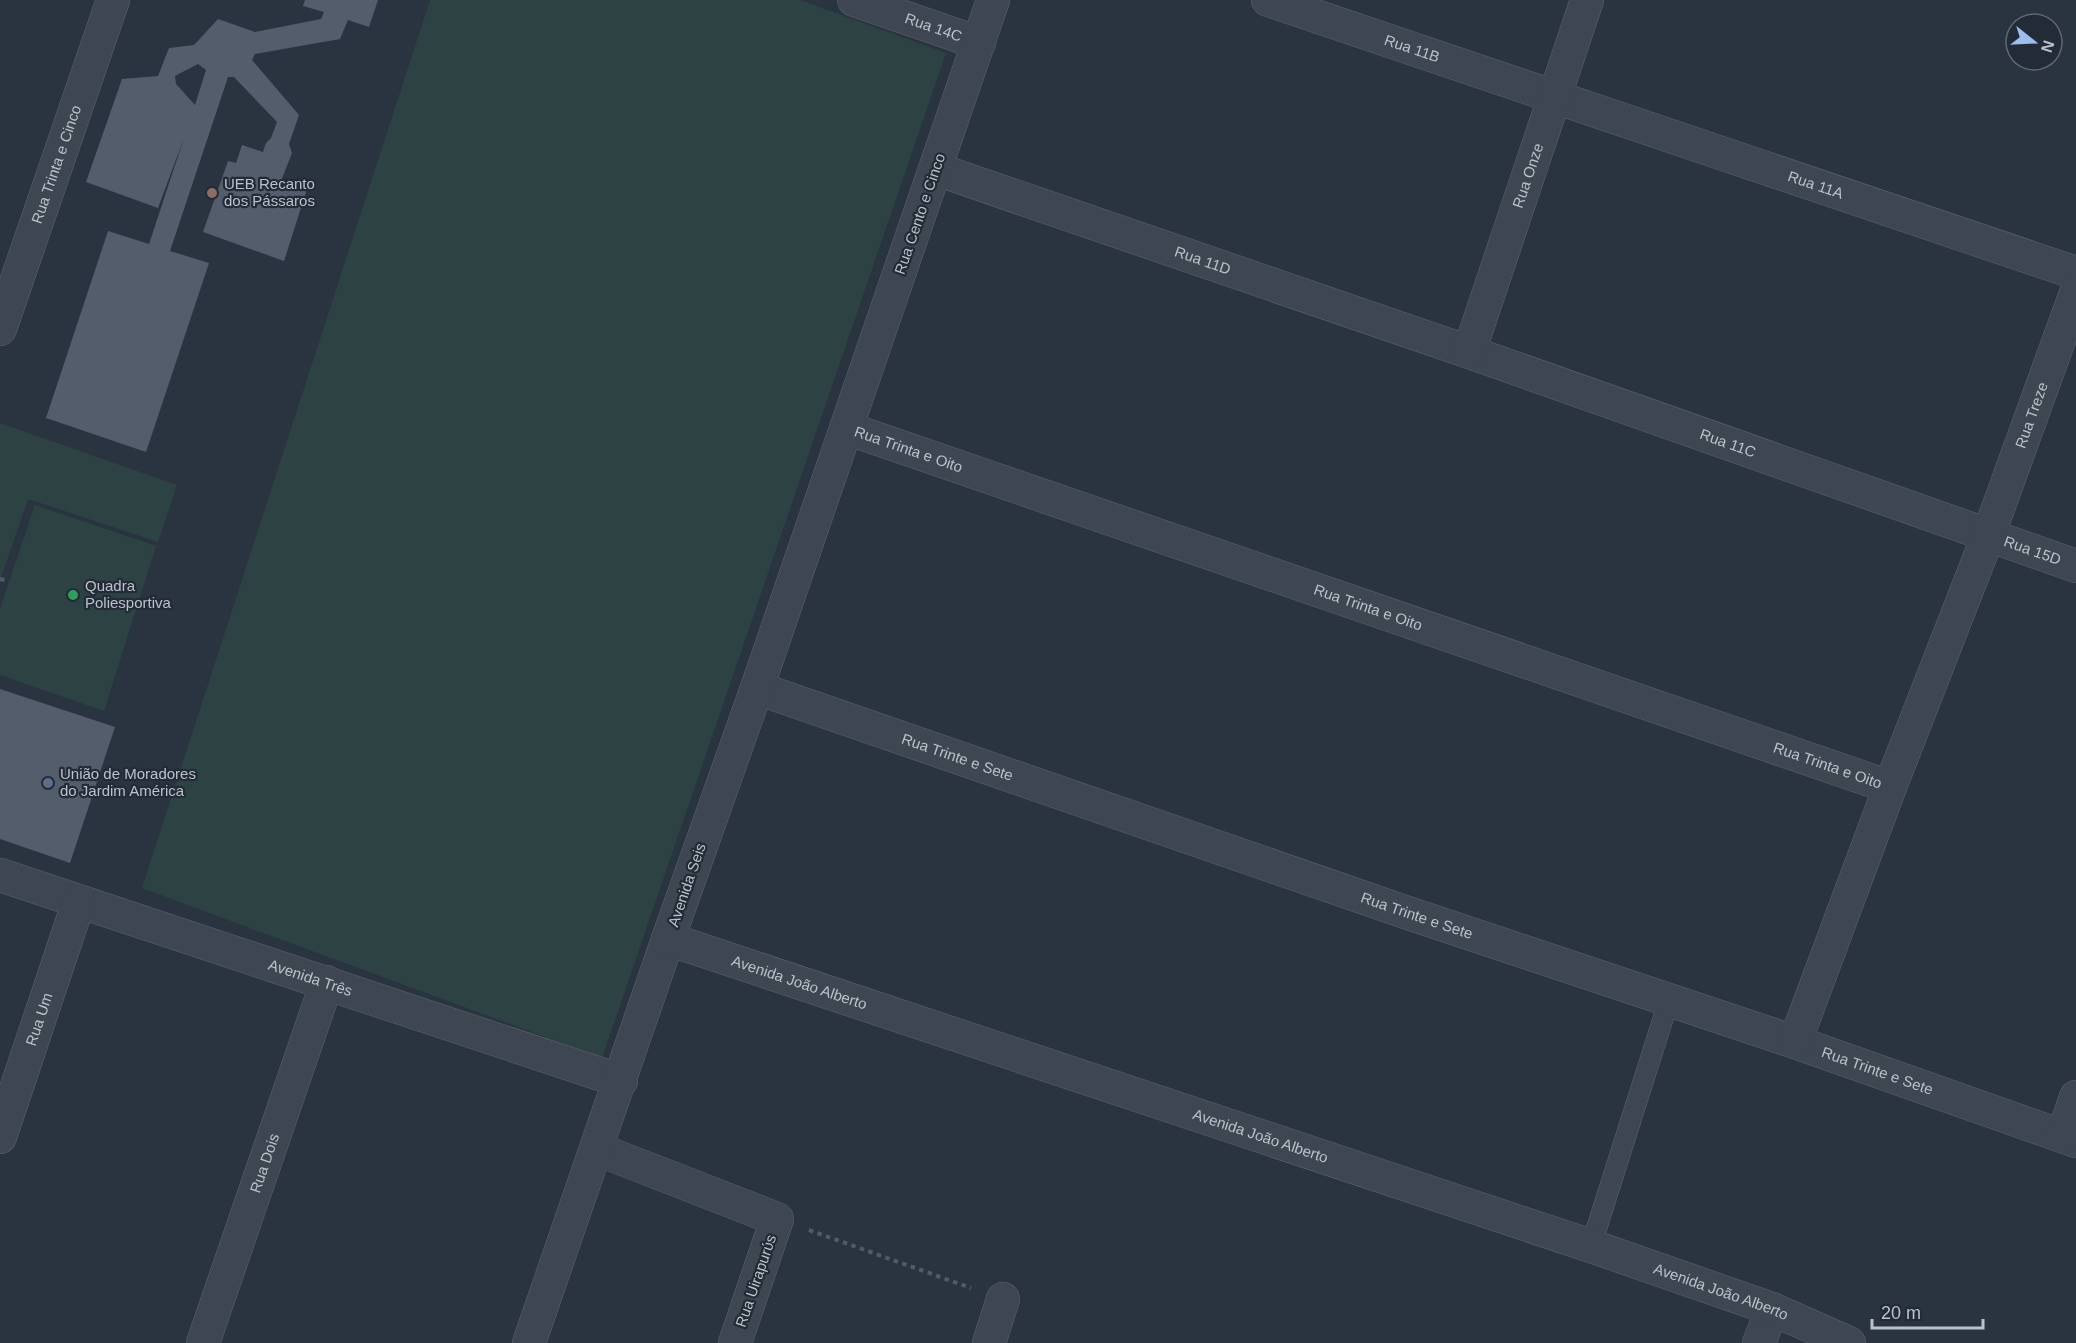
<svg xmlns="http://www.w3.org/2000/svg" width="2076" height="1343" font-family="Helvetica,sans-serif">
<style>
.green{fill:#2d4243}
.building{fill:#545d6b;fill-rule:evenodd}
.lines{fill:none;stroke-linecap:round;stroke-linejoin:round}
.service-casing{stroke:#5c646e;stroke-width:21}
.minor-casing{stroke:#5c646e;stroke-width:34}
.tertiary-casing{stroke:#5c646e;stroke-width:34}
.path{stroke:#4d5e61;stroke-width:4;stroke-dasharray:4.5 4.5;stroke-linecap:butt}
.service{stroke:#3e4651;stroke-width:20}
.minor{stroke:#3e4651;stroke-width:33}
.tertiary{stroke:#3e4651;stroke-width:33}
.education-dot{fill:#8d6e63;stroke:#232b36;stroke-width:2}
.leisure-dot{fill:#2e9e5b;stroke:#232b36;stroke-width:2}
.service-dot{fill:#5c6f8a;stroke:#232b36;stroke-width:2}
.labels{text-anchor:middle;stroke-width:4.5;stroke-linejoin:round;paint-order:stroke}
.street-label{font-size:15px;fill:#bbc1cb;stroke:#232b36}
.poi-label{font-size:15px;fill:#bbc1cb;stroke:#232b36;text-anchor:start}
</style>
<rect width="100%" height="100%" fill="#2a3441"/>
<!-- green -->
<g class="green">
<path d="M430,0h370l146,53 -344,1005 -460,-170z"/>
<path d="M0,423l177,62 -19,57 -130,-43 -28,82z"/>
<path d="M35,505l121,41 -52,165 -104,-36v-66z"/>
</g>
<!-- building -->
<g class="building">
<path d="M305,0h73l-9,27 -21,-7 -8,19 -85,15 -3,6 47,55 -10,29 3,9 -11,28 26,8 -23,72 -81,-29 25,-71 8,2 6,-18 21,7 3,-9 5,-5 6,-16 -43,-45h-6l-58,174 39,12 -63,189 -100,-34 62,-187 41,13 35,-106 -26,70 -72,-26 36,-103 36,-3 11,-28 25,-3 24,-26 37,13 66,-13 3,-7 -21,-6zM198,64l8,6 -11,35 -19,-21 -1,-8z"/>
<path d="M0,689l115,38 -45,136 -70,-24z"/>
</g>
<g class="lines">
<!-- service casing -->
<g class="service-casing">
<path id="service" d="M1591,1246l78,-246"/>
</g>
<!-- minor casing -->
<g class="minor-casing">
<g id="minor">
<path id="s1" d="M854,0l125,43"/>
<path id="s2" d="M1268,0l808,273"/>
<path id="s3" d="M936,169l533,183 607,214"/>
<path id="s4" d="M0,329l113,-329"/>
<path id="s5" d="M1469,352l118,-352"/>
<path id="s6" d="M846,428l1044,359"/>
<path id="s7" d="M757,688l648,224 390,130 281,99"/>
<path id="s8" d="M0,875l621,206"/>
<path id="s9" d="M1795,1042l95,-255 98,-251 88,-243"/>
<path d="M2063,1136l13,-39"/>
<path id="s10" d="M0,1137l79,-236"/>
<path d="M597,1149l180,70 -42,124"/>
<path id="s11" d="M203,1343l124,-361"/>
<path d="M529,1343l139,-404"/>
<path d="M989,1343l14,-44"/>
<path d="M1759,1343l13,-34"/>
</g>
</g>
<!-- tertiary casing -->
<g class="tertiary-casing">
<g id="tertiary">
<path id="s12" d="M993,0l-236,688 -89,251 923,307 181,63 77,34"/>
</g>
</g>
<!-- path -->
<g class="path">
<path d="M0,579l9,2"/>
<path d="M809,1230l162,58"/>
</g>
<!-- service -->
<use href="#service" class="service"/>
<!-- minor -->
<use href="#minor" class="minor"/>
<!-- tertiary -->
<use href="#tertiary" class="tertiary"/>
</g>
<!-- markers -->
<circle class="education-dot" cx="212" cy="193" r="6"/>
<circle class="leisure-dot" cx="73" cy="595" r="6"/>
<circle class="service-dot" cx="48" cy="783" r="6"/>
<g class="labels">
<!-- street labels -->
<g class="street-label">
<text dy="5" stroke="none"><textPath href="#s1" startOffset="84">Rua 14C</textPath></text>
<text dy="5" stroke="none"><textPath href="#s2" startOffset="152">Rua 11B</textPath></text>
<text dy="5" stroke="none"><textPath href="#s4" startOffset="174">Rua Trinta e Cinco</textPath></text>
<text dy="5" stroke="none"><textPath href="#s5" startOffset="186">Rua Onze</textPath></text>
<text dy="5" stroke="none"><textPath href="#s2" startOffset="578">Rua 11A</textPath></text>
<text transform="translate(920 214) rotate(-71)" y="5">Rua Cento e Cinco</text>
<text dy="5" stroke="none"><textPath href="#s3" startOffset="282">Rua 11D</textPath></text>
<text dy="5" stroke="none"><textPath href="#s9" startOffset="670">Rua Treze</textPath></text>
<text dy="5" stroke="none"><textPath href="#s3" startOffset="838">Rua 11C</textPath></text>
<text dy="5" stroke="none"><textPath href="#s6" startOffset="66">Rua Trinta e Oito</textPath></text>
<text dy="5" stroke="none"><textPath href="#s3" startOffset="1161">Rua 15D</textPath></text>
<text dy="5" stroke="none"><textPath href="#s6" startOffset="552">Rua Trinta e Oito</textPath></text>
<text dy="5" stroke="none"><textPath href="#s7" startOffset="212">Rua Trinte e Sete</textPath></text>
<text dy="5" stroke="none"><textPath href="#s6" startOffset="1038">Rua Trinta e Oito</textPath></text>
<text transform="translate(687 885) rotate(-71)" y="5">Avenida Seis</text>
<text dy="5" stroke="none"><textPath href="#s7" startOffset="698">Rua Trinte e Sete</textPath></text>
<text dy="5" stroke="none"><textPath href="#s8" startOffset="327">Avenida Três</textPath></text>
<text dy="5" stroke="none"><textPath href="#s12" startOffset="1132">Avenida João Alberto</textPath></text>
<text dy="5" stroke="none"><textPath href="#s10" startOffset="124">Rua Um</textPath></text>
<text dy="5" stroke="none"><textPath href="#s7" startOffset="1184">Rua Trinte e Sete</textPath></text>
<text dy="5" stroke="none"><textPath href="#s12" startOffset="1618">Avenida João Alberto</textPath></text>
<text dy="5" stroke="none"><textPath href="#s11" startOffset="190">Rua Dois</textPath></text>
<text transform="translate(756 1281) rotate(-71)" y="5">Rua Uirapurύs</text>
<text dy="5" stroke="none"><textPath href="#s12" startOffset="2104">Avenida João Alberto</textPath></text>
</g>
<!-- poi labels -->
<g class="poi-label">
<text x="224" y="189">UEB Recanto<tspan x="224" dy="17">dos Pássaros</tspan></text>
<text x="85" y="591">Quadra<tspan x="85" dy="17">Poliesportiva</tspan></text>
<text x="60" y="779">União de Moradores<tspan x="60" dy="17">do Jardim América</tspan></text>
</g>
</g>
<!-- north arrow -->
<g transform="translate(2034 42) rotate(108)"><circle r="28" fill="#232b36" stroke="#606772" stroke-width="1.5"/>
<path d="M0-4.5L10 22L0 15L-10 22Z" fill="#9dbdee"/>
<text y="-9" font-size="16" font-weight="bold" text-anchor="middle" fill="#bbc1cb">N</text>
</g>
<!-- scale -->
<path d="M1872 1319v9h111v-9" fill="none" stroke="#bbc1cb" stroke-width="3"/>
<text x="1881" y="1319" font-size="18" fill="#bbc1cb" stroke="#232b36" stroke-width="4.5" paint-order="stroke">20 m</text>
</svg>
